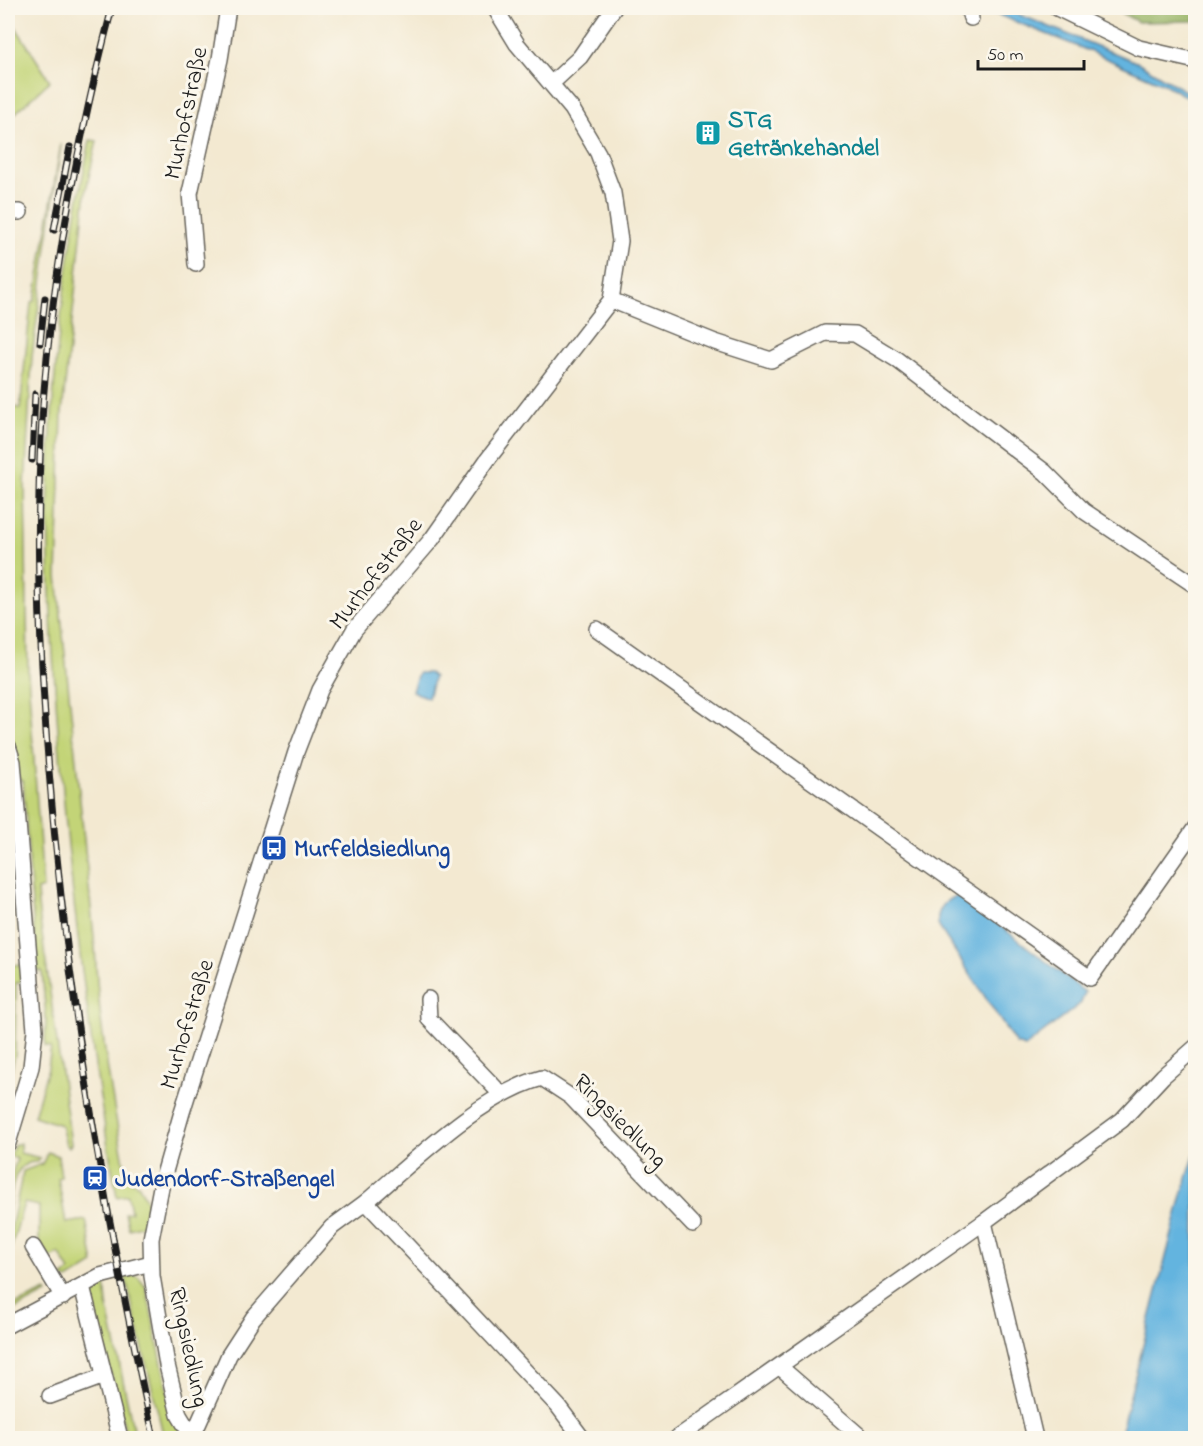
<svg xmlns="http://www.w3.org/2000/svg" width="1203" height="1446" font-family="'Indie Flower',sans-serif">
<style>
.green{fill:#c3d477;stroke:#70784a;stroke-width:1.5}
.forest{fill:#9ab668;stroke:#5b6942;stroke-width:1.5}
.water{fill:#64b4df;stroke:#40687e;stroke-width:1.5}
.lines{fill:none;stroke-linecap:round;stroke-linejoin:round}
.minor-casing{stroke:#67645b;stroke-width:18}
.minor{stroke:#fff;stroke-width:15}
.rail-casing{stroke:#1c1c1c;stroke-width:7}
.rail{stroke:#fbf7ec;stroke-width:4.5;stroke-dasharray:14;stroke-linecap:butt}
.labels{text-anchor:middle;stroke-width:6;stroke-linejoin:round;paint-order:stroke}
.street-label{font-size:24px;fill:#1c1c1c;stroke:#fbf7ec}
.culture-label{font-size:24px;font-weight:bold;fill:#0d838f;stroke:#fbf7ec;text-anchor:start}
.transit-label{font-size:24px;font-weight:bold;fill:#164399;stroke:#fbf7ec;text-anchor:start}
</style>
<rect width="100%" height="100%" fill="#fbf7ec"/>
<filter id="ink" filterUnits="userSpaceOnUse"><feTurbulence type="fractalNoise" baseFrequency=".0167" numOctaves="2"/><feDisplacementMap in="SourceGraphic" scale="12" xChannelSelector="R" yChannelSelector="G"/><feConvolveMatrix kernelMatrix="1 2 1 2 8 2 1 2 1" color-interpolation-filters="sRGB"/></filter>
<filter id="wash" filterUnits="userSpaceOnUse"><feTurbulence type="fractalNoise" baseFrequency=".008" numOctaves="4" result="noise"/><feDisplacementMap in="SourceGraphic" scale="24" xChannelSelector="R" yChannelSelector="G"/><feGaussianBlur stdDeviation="1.35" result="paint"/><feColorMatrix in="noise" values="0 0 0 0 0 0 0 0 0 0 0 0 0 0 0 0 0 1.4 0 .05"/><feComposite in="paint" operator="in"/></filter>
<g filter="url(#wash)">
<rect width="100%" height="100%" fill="#f3e9d1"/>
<!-- green -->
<g class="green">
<path d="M8,15l42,66 -42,39z"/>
<path d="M90,140l7,1 -11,49 -24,223 -5,163 38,371c3,78 18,155 32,232l12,6 8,17 -3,23 -15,4 -4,-16 6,-1 -3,-17 -11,2c-32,-174 -52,-349 -63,-526 -4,-64 -7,-127 -5,-192 3,-114 18,-228 41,-339z"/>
<path d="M61,144l-29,212 -7,130 3,188 15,214 -6,2 1,15 33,239 -2,3 -3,-2 -5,-20 -27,-9 14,-48 3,-21 -6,-1 1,-29 -4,-46h-5l-14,-190 -5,-3 -10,-41v-157l5,-3v-47l-5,-16v-110l12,5 11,-106 4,-3z"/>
<path d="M8,934l3,31h11l2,17 -8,1 -1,72 -7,28 2,-70z"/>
<path d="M20,1143v10l20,5 -3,4c-26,-1 -25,32 -29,52v-29l9,-26 -7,-3 4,-11z"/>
<path d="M48,1152l10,4 3,21 -3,1 8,45 20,-3 8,44 -26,16 -7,-2 9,-7 -11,-18 -10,6 -10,-17v-36l-15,-3 -16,56v-16l15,-72 19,-7z"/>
<path d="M125,1275l12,1 9,11 26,124 11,27h-19z"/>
<path d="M105,1281l2,23 28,134h-8l-36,-141 3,-9z"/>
<path d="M46,1291l1,2 -39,20v-5z"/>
</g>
<!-- forest -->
<path class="forest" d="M1112,8h83v13l-57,1z"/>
<!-- water -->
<g class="water">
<path d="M981,8h22l136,55 56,34v5l-29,-17 -77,-34z"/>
<path d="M418,673h11l5,4 -6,21 -16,-7z"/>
<path d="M962,896l123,96 -4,11 -56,44 -9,-3 -77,-117c-5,-14 7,-32 23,-31z"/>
<path d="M1195,1153v285h-76l64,-247z"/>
</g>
</g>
<g filter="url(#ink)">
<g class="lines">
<!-- minor casing -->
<g class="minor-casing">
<g id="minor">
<path d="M968,8l3,10"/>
<path d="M1057,8l82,40 57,13"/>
<path d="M552,83l28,-26 34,-49"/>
<path d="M8,212h12"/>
<path d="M196,264l-6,-71 30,-134 8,-51"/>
<path d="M611,300l104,42 56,18 54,-27 30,1 41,25 149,113 39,39 112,75"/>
<path d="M597,629l493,349 106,-151"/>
<path d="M8,746l5,16 22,268 -4,37 -23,76"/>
<path d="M428,999l1,20 73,76"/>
<path d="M366,1202c47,-40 116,-108 176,-124l29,19 122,128"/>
<path d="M984,1222l51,216"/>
<path d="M33,1247l30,50"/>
<path d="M82,1286l38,152"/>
<path d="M8,1325l92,-49 51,-13"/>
<path d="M780,1367l82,71"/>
<path d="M50,1396l54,-20"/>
<path d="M192,1438l37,-83 24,-37 79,-91 34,-25 192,204 24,32"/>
<path d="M193,1438l-14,-23 -12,-50 -15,-89 -1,-37 11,-57 20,-70 114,-360 24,-62 34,-60 78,-91 56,-80 123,-159 9,-59 -7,-48 -15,-40 -26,-44 -55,-65 -22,-36"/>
<path d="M677,1438l307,-216 138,-102 41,-44 33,-29"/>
</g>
</g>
<!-- minor -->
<use href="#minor" class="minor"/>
<!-- rail casing -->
<g class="rail-casing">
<g id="rail">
<path d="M112,8c-30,115 -53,231 -65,349 -14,138 -9,277 2,414 18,226 56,447 105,667"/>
<path d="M54,230l16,-83"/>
<path d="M40,343l5,-45"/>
<path d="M32,460l3,-66"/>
</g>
</g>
<!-- rail -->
<use href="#rail" class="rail"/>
</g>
</g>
<!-- icons -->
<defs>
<g id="building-square" transform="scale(1.35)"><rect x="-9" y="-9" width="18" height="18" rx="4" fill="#0f9aa8" stroke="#fbf7ec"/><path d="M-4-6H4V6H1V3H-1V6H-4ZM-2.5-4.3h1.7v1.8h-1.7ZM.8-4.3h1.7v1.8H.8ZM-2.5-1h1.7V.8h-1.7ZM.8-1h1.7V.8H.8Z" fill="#fff"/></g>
<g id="bus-square" transform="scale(1.35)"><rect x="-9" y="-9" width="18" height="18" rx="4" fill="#1a4fb4" stroke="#fbf7ec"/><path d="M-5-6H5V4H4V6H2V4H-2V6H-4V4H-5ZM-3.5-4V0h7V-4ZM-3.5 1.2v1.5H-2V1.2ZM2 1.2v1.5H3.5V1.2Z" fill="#fff"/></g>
<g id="station-square" transform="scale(1.35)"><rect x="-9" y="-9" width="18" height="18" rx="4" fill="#1a4fb4" stroke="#fbf7ec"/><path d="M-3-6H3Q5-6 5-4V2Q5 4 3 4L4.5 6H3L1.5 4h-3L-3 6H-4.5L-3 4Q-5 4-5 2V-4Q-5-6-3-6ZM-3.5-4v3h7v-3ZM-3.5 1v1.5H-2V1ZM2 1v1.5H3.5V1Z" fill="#fff"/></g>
</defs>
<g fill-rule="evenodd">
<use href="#building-square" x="708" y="133"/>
<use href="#bus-square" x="274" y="848"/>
<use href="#station-square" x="95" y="1178"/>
</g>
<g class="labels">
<!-- street labels -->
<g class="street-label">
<text transform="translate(185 113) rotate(-78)" y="8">Murhofstraße</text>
<text transform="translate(375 573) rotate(-52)" y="8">Murhofstraße</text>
<text transform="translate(186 1024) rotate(-73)" y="8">Murhofstraße</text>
<text transform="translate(621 1120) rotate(45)" y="8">Ringsiedlung</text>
<text transform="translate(190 1347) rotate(78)" y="8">Ringsiedlung</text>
</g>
<!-- culture labels -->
<g class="culture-label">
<text x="728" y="127">STG<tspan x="728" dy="28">Getränkehandel</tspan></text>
</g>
<!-- transit labels -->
<g class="transit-label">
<text x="294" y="856">Murfeldsiedlung</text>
<text x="115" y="1186">Judendorf-Straßengel</text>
</g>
</g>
<!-- margin -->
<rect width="1203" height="1446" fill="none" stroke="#fbf7ec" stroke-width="30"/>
<!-- scale -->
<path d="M978 60v9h106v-9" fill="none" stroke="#1c1c1c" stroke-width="3"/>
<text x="987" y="60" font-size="18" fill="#1c1c1c" stroke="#fbf7ec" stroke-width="4.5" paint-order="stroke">50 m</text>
</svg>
